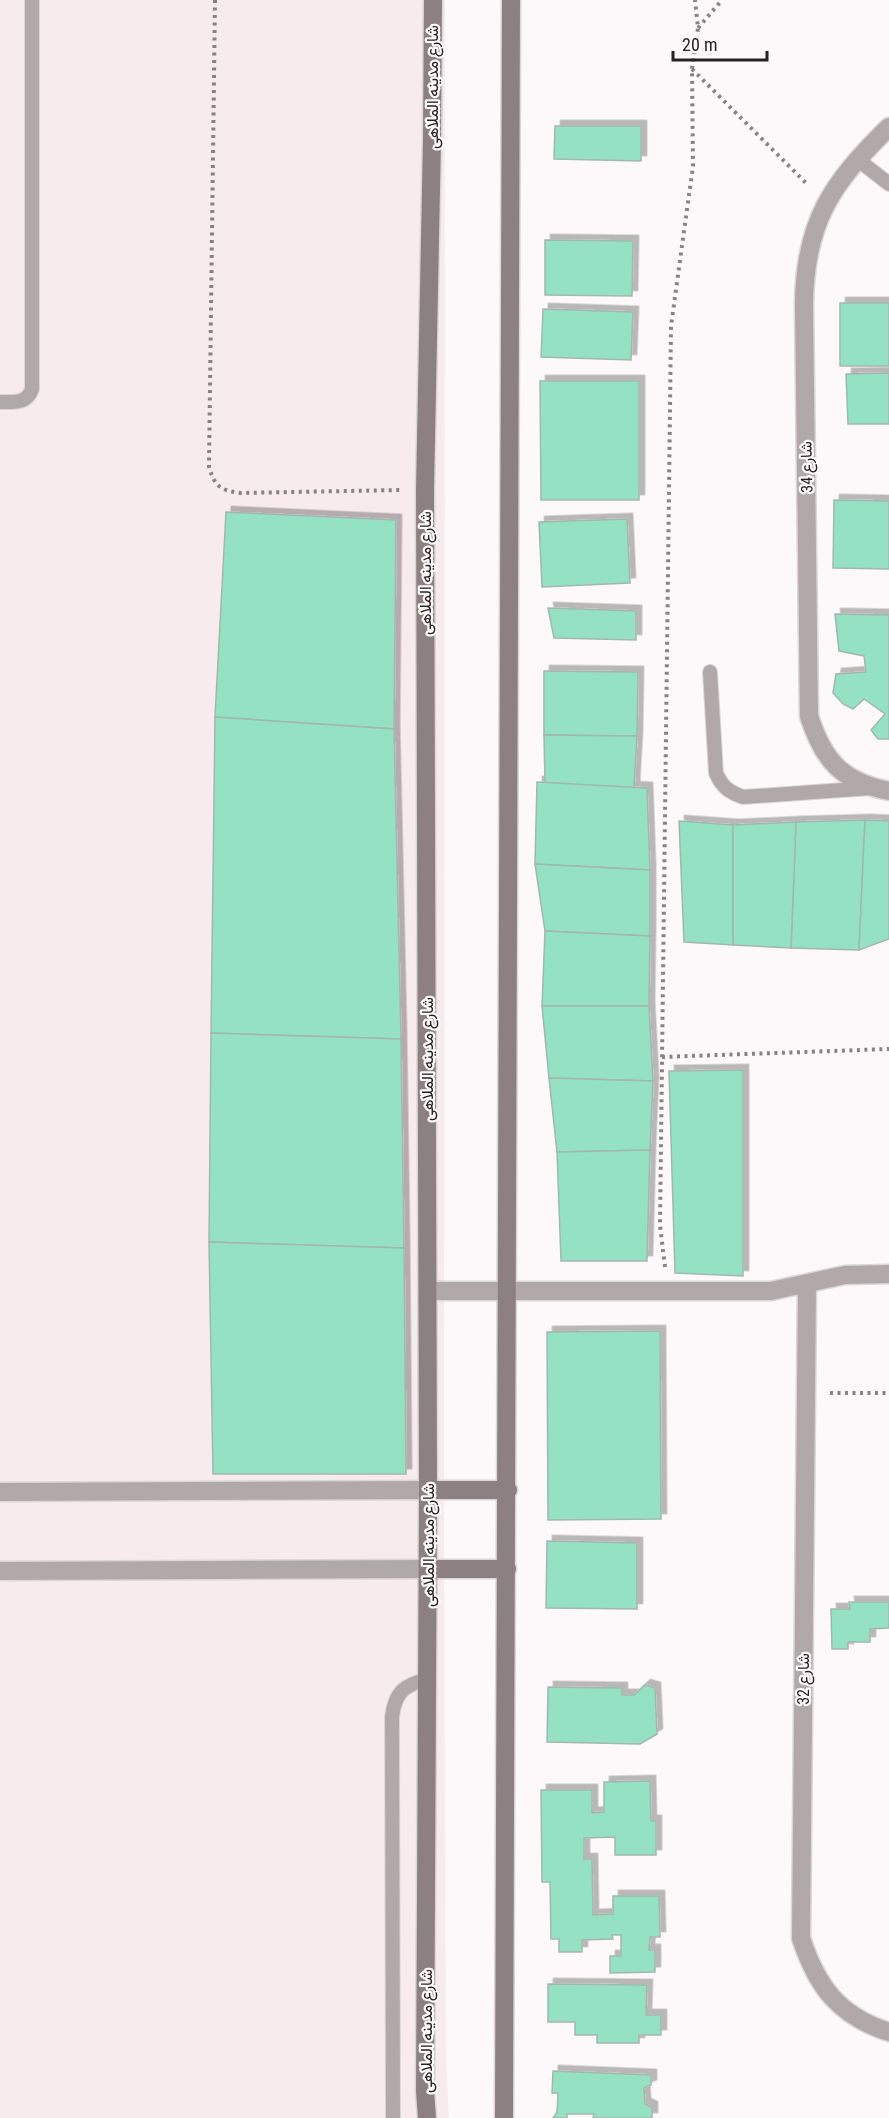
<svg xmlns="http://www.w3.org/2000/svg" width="889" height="2118" font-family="'Roboto Condensed',Vazirmatn,sans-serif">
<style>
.built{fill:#f8ebee}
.building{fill:#94e1c3;stroke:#a4b7af;stroke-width:1.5;filter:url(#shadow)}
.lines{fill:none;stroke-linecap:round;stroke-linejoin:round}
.lane-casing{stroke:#dbd6d7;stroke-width:16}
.street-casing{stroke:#dbd6d7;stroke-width:21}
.secondary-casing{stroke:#dbd6d7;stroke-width:21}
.path{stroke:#888284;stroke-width:4;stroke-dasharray:3 4.5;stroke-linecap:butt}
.lane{stroke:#b1a8aa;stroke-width:14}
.street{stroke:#b1a8aa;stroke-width:18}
.secondary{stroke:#8d8083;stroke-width:18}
.labels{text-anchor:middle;stroke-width:4.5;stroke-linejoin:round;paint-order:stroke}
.street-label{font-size:16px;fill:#282022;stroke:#fdf9fa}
</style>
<defs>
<filter id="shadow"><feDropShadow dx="5.5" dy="-5.5" stdDeviation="0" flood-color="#0004"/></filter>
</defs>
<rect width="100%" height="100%" fill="#fdf9fa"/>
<!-- built -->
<path class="built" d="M0,0h445l-1,1545 2,517 3,56h-449z"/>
<!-- building -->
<g class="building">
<path d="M555,126h86v35l-87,-2z"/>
<path d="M545,240l88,1 -1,55 -87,-1z"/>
<rect x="840" y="303" width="49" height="63"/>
<path d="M543,309l90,3 -2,48 -90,-3z"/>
<path d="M889,373v51h-41l-2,-50z"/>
<path d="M540,381h99v119h-98z"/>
<path d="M834,500l55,1v68l-56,-1z"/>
<path d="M226,512l170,8 -2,209 -179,-12z"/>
<path d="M627,519l3,64 -88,4 -3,-65z"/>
<path d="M548,608l88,3v29l-82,-2z"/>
<path d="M835,614l54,1v124h-11l-7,-9 14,-16 -21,-15 -11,10 -10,-5 -10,-11 3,-19 30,-2 -2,-16 -25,-5z"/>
<path d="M544,671l94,1 -1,64 -93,-1z"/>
<path d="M215,717l179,12 7,310 -190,-6z"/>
<path d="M544,735l93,1 -3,52 -89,-5z"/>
<path d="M537,782l110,6 3,82 -115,-6z"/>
<path d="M865,820l-6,130 -68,-2 5,-126z"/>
<path d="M865,820l24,1v118l-30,11z"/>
<path d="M679,821l54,4v120l-49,-3z"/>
<path d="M796,822l-5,126 -58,-3v-120z"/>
<path d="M535,864l115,6v66l-105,-5z"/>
<path d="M545,931l105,5 -1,70h-107z"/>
<path d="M542,1006h107l4,75 -104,-3z"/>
<path d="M211,1033l190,6 3,209 -195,-6z"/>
<path d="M743,1070v206l-68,-3 -6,-202z"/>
<path d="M549,1078l104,3 -3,69 -93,2z"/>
<path d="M650,1150l-3,111h-86l-4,-109z"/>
<path d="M209,1242l195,6 2,226h-193z"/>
<path d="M660,1331l1,188 -113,1 -1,-188z"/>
<path d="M547,1541l90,2v66l-91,-1z"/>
<path d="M849,1602h40v26l-19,1v13h-22v7h-16l-1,-40h19z"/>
<path d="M645,1685l10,3 2,46 -17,10 -93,-2 1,-55 74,1v7h12z"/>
<path d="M650,1781l1,40h5v34h-41v-18l-31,1v21h8l1,56 20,-1v-18h46l1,41h-10l-1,13h6v22l-45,1v-17h11v-21h-9l1,4 -31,1v12h-23v-13h-8l-1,-57h-8l-1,-92h51v23l12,-1v-30z"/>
<path d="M548,1984l99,1 -1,30h15v20h-22v8h-42v-8h-22v-13h-27z"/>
<path d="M553,2071l98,4v10l-7,3 1,16 7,3v11h-59l1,-4h-27v4h-14l4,-6 1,-19h-6z"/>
</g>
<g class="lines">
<!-- lane casing -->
<g class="lane-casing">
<g id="lane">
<path d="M857,159l32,25"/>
<path d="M0,402c14,0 27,2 32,-13v-389"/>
<path d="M710,672l6,101c6,14 13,19 27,24l128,-9"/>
<path d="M393,2118l-1,-401c3,-25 12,-32 36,-38"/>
</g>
</g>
<!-- street casing -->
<g class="street-casing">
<g id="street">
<path d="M889,127c-57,56 -84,94 -85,177l5,412c14,44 33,66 80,75"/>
<path d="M807,1284l-6,654c16,49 38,78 88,94"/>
<path d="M428,1291h343l74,-16 44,-1"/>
<path d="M0,1492l428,-2"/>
<path d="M0,1571l428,-2"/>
</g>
</g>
<!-- secondary casing -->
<g class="secondary-casing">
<g id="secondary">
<path d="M428,1490h80"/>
<path d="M428,1569h79"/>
<path d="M427,2118l-2,-27 3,-601 -3,-1001 7,-350 1,-139"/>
<path d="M504,2118l7,-2118"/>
</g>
</g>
<!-- path -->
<g class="path">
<path d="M215,0l-6,467c6,19 10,23 31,26l160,-3"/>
<path d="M698,28l24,-28"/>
<path d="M692,69l116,116"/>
<path d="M662,1057l227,-8"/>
<path d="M665,1267l-5,-42 11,-899 22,-160 -1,-97 6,-41 -3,-28"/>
<path d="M830,1393h59"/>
</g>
<!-- lane -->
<use href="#lane" class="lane"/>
<!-- street -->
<use href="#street" class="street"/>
<!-- secondary -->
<use href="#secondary" class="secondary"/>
</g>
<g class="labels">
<!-- street labels -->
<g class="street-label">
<text transform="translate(432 87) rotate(-90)" y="6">شارع مدينه الملاهى</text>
<text transform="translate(806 467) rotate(-91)" y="6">شارع 34</text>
<text transform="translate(425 573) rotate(-90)" y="6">شارع مدينه الملاهى</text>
<text transform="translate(427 1059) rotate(-90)" y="6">شارع مدينه الملاهى</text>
<text transform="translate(428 1545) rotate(-90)" y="6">شارع مدينه الملاهى</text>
<text transform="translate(803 1679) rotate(-90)" y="6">شارع 32</text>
<text transform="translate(426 2031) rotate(-90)" y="6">شارع مدينه الملاهى</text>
</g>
</g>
<!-- scale -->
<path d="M673 51v9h94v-9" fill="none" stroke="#282022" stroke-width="3"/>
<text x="682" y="51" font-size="18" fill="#282022" stroke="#fdf9fa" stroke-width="4.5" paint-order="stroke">20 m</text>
</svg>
